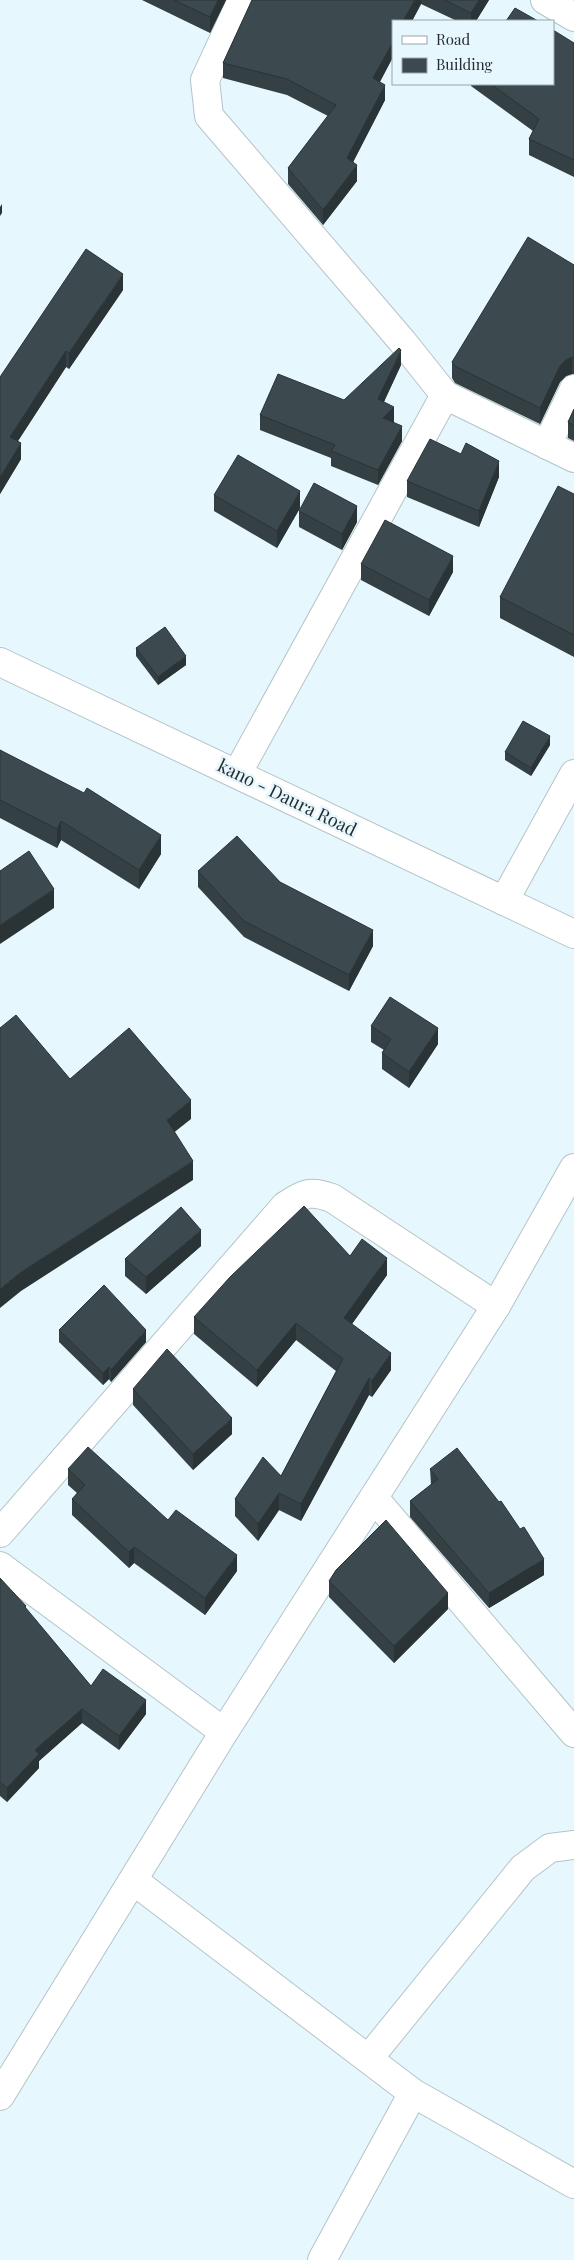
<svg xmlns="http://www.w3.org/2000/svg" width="574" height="2260" font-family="'Playfair Display',serif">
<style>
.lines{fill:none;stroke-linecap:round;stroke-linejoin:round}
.street-casing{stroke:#b4c4c9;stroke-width:30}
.highway-casing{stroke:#b4c4c9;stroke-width:30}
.street{stroke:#fff;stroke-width:28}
.highway{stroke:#fff;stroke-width:28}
.wall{fill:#344044}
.shaded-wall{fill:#2a3437}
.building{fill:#3c4a4f;stroke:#2a3437}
.labels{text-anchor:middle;stroke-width:5;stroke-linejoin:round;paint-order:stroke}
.street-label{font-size:18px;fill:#272d2f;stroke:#e6f7fd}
</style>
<rect width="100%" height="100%" fill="#e6f7fd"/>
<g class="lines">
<!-- street casing -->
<g class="street-casing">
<g id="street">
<path d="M242,0l-37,80 4,36 193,225 43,54 129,63"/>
<path d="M545,0l29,17"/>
<path d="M547,445l27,-56"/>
<path d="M237,774l208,-379"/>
<path d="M504,901l70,-127"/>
<path d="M374,1498l200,235"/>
<path d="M0,1533l285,-327c19,-13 25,-16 47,-8l164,108"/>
<path d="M0,1566l224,166"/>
<path d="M134,1881l279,212 161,91"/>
<path d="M369,2058l154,-190 27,-20 24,-3"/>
<path d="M0,2096l224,-364 272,-426 78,-138"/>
<path d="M322,2260l91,-167"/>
</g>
</g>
<!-- highway casing -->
<g class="highway-casing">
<path id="highway" d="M0,662l574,272"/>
</g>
<!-- street -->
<use href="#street" class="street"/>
<!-- highway -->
<use href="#highway" class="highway"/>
</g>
<!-- wall -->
<g class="wall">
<path d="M142,0h84l-16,33z"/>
<path d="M252,0h237l-13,21h-19l-36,-17 -9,17h-19v36l-13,25 5,18 -32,62 4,19 -34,44 -35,-41v-16l40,-52 -41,-21 -64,-17v-15z"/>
<path d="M574,43v134l-45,-22v-16l4,-8 -62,-45v-2h82z"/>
<path d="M574,265v109h-2l-6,2 -6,6 -20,42 -85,-41 -3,-5v-16z"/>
<path d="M123,290l-54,79 -3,-2 -48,74 3,18 -21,35v-117z"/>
<path d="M401,365l-17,37 10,20v1l8,18 -24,44 -47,-19v-8l-71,-28v-15l84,-15z"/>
<path d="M574,409v32l-6,-3v-16z"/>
<path d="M499,477l-20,50 -72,-30v-16z"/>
<path d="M574,494v163l-74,-39v-21z"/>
<path d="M214,495l86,13 -23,40 -63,-37z"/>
<path d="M299,511l58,11 -15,28 -43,-23z"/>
<path d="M361,564l92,8 -24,44 -68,-36z"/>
<path d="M136,648l50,17 -28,20 -22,-29z"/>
<path d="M550,745l-19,31 -26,-16v-8z"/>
<path d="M0,750l161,104 -22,35 -78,-49 -4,8 -57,-30z"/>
<path d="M198,871l82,11 93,64 -24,45 -105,-54 -46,-50z"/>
<path d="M371,1026l67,18 -29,44 -27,-19v-16l2,-3 -13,-8z"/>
<path d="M201,1246l-55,48 -21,-18v-17z"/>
<path d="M350,1256l37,19 -35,49 39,46 -19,27 -3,-2 -68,126 -22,-11 -21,31 -23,-25v-17l46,-23 55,-105 -40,-31 -39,47 -63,-53v-17z"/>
<path d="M59,1330l87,12 -35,40 -2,-3 -6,6 -44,-43z"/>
<path d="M133,1389l99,45 -39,36 -60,-65z"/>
<path d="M68,1469l100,51 69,51 -32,44 -71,-52 -5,5 -57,-53v-16l5,-6 -9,-8z"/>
<path d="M430,1469l114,106 -55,33 -79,-91v-16l21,-16z"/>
<path d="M0,1578l91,108 55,28 -27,36 -37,-27 -43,38v7l-32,34 -7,-6z"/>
<path d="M329,1581l119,28 -54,54 -65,-66z"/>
</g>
<!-- shaded-wall -->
<g class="shaded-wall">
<path d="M218,0h8l-16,33v-16z"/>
<path d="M415,0h6v4l-9,17h-9z"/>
<path d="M479,0h10l-13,21h-5v-8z"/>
<path d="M393,42v15l-20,37v-16z"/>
<path d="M385,85v15l-38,74v-16z"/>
<path d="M357,165v16l-34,44v-15z"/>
<path d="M2,204v9l-2,3v-9z"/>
<path d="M123,274v16l-54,79v-16z"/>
<path d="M401,350v15l-23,49v-15z"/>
<path d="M66,351v16l-56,86v-16z"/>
<path d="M572,357v17l-6,2 -6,6 -20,42v-16l20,-42 6,-6z"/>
<path d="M394,407v15l-11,11v-15z"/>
<path d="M402,426v15l-24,44v-15z"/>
<path d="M21,443v16l-21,35v-16z"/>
<path d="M499,461v16l-20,50v-16z"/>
<path d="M300,491v17l-23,40v-17z"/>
<path d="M357,506v16l-15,28v-16z"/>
<path d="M453,556v16l-24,44v-16z"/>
<path d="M186,656v9l-28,20v-8z"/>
<path d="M550,736v9l-19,31v-8z"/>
<path d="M61,821v19l-4,8v-19z"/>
<path d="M161,835v19l-22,35v-19z"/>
<path d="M54,889v19l-54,36v-19z"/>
<path d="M373,930v16l-24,45v-16z"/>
<path d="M438,1028v16l-29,44v-16z"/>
<path d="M191,1100v19l-24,19v-18z"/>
<path d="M193,1161v19l-172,111 -21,17v-19l21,-17z"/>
<path d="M201,1230v16l-55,48v-17z"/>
<path d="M387,1258v17l-43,60v-17z"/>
<path d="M296,1323v17l-39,47v-17z"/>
<path d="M146,1330v12l-35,40v-12z"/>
<path d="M391,1353v17l-19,27v-16z"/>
<path d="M109,1367v12l-6,6v-12z"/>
<path d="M369,1378v17l-68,126v-17z"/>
<path d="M232,1418v16l-39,36v-16z"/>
<path d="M279,1493v17l-21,31v-17z"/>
<path d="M134,1547v16l-5,5v-16z"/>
<path d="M237,1555v16l-32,44v-17z"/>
<path d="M544,1559v16l-55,33v-15z"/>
<path d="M448,1593v16l-54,54v-17z"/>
<path d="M146,1700v14l-27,36v-14z"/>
<path d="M82,1709v14l-43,38v7l-32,34v-14l28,-38z"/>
</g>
<!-- building -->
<g class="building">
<path d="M174,0h44l-8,17z"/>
<path d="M252,0h163l-12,21h-10v21l-20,36 12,7 -38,73 10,7 -34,45 -35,-42 48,-63 -49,-26 -64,-16z"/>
<path d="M445,0h34l-8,13z"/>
<path d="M515,8l23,13h-32z"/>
<path d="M553,30l21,13v117l-45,-21 10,-20 -48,-35h62z"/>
<path d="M528,237l46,28v93l-2,-1 -6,3 -6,6 -20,42 -85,-42 -3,-4z"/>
<path d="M86,249l37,25 -54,79 -3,-2 -56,86 11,6 -21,35v-101z"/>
<path d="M399,348l2,2 -23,49 16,8 -11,11 19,8 -24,44 -47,-19 4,-6 -75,-30 18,-41 66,26z"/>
<path d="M574,409v16l-6,-3z"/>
<path d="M430,439l31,15 5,-11 33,18 -20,50 -72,-30z"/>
<path d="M238,455l62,36 -23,40 -63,-36z"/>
<path d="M314,483l43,23 -15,28 -43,-23z"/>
<path d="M558,486l16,8v141l-74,-38z"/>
<path d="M385,520l68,36 -24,44 -68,-36z"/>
<path d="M165,627l21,29 -28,21 -22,-29z"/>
<path d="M523,721l27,15 -19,32 -26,-16z"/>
<path d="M0,750l84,43 3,-5 74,47 -22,35 -78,-49 -4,8 -57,-29z"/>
<path d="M237,836l43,46 93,48 -24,45 -105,-54 -46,-50z"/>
<path d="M29,851l25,38 -54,36v-54z"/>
<path d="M390,997l48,31 -29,44 -27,-19 9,-14 -20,-13z"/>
<path d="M16,1015l54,64 59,-51 62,72 -24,20 26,41 -172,111 -21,17v-261z"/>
<path d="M304,1206l46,50 12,-17 25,19 -43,60 47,35 -19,28 -3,-3 -68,126 -22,-11 -21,31 -23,-25 28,-42 18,19 62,-117 -47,-36 -39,47 -63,-53 36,-40z"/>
<path d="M181,1207l20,23 -55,47 -21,-18z"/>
<path d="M104,1285l42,45 -35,40 -2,-3 -6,6 -44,-43z"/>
<path d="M167,1349l65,69 -39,36 -60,-65z"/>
<path d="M88,1447l80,73 8,-10 61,45 -32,43 -71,-51 -5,5 -57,-53 13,-14 -17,-16z"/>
<path d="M457,1448l42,54 2,-1 19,28 4,-2 20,32 -55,34 -79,-92 28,-22 -8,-10z"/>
<path d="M386,1520l62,73 -54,53 -65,-65 7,-11z"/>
<path d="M0,1578l26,28 -1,1 66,79 12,-17 43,31 -27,36 -37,-27 -47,41 4,4 -32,34 -7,-6z"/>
</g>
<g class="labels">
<!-- street labels -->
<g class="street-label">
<text transform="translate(287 798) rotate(26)" y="6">kano - Daura Road</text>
</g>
</g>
<!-- legend -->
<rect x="392" y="20" width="162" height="65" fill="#e6f7fd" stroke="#9aa6ab"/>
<rect x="402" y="36" width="25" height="8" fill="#ffffff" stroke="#9aa6ab"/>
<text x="436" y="45" font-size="15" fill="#272d2f">Road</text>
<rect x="402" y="58" width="25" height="15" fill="#3c4a4f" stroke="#9aa6ab"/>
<text x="436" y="70" font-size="15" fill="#272d2f">Building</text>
</svg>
